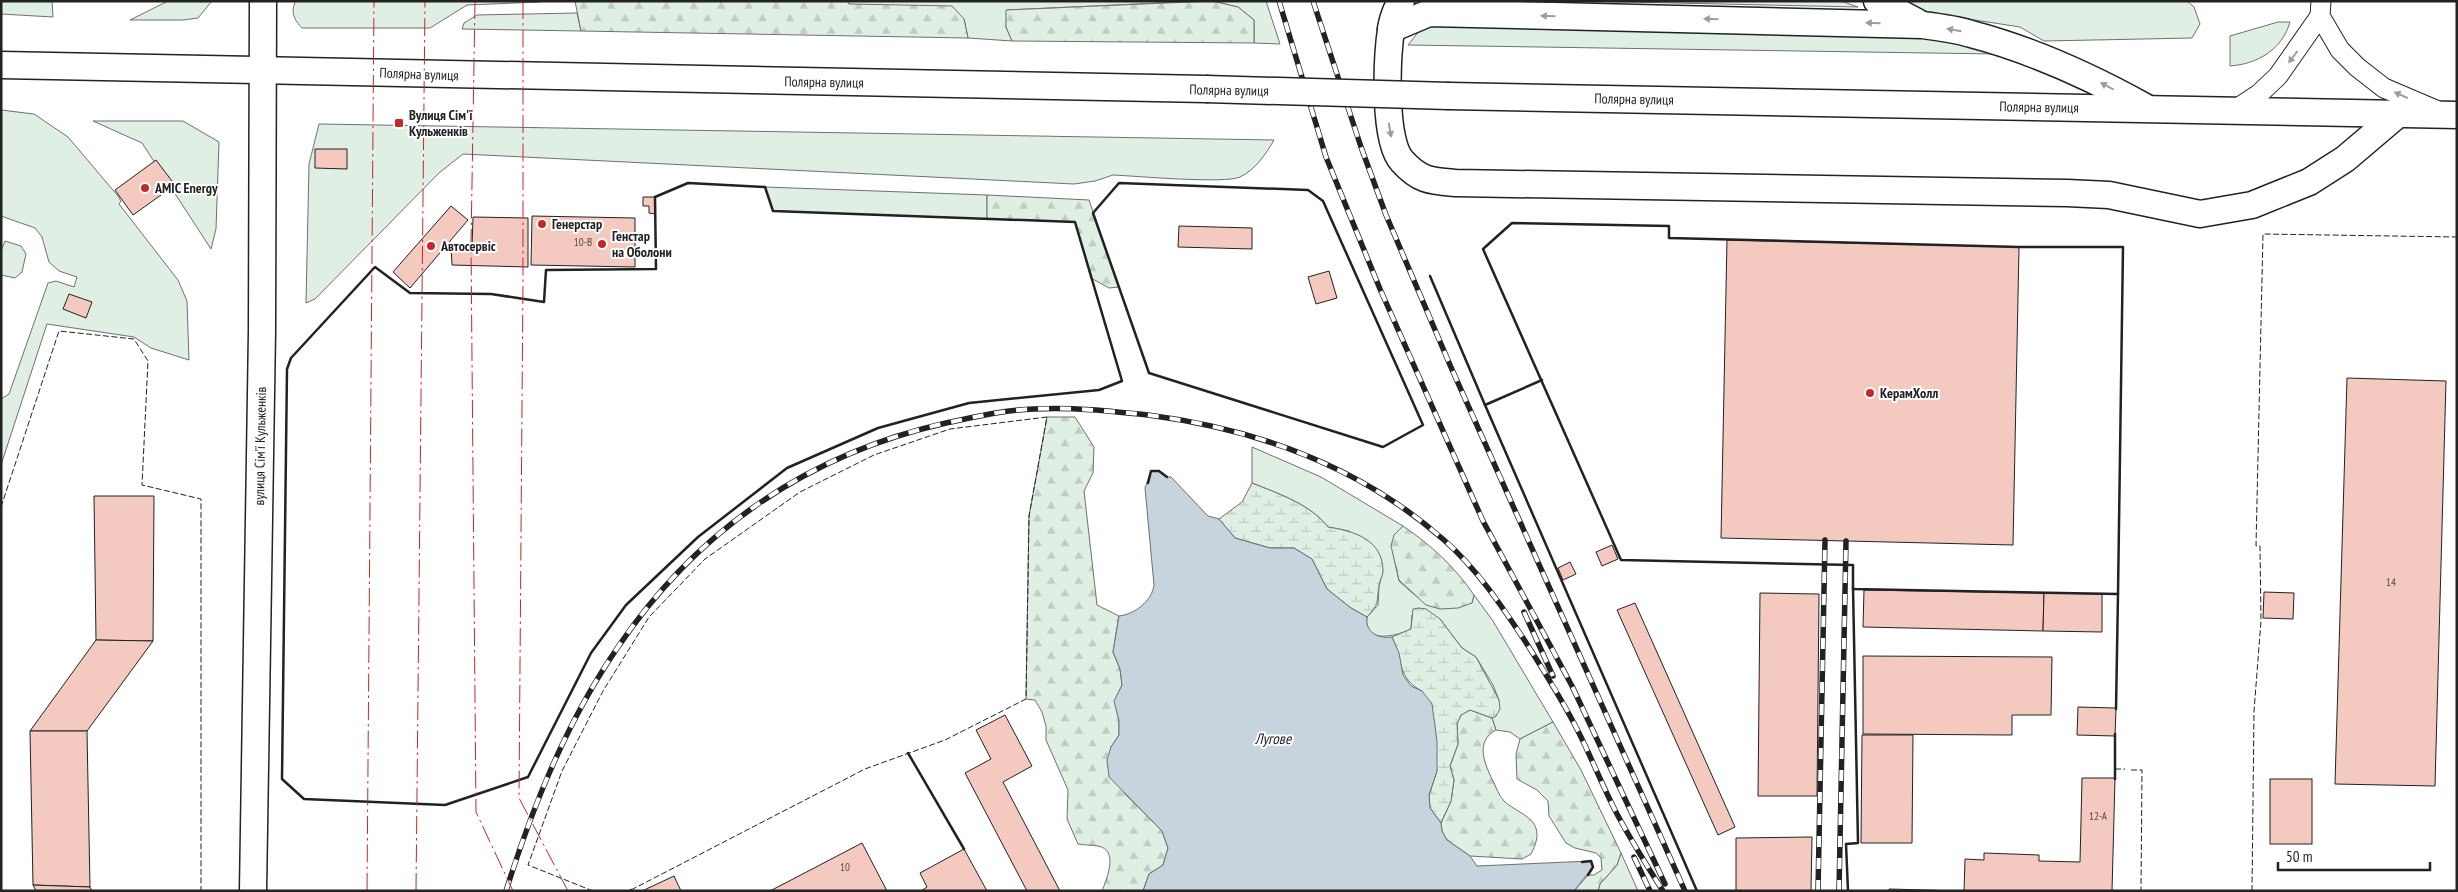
<svg xmlns="http://www.w3.org/2000/svg" width="2458" height="892" font-family="'PT Sans Narrow',sans-serif">
<style>
.grass{fill:#e0efe3;stroke:#6f6f6f}
.forest{fill:url(#forest-firs);stroke:#6f6f6f}
.wetland{fill:url(#wetland-marsh);stroke:#6f6f6f}
.water{fill:#c7d3dd;stroke:#6f6f6f}
.building{fill:#f3c9c0;stroke:#222}
.lines{fill:none;stroke-linecap:round;stroke-linejoin:round}
.street-casing{stroke:#222;stroke-width:21}
.secondary-casing{stroke:#222;stroke-width:29}
.street{stroke:#fff;stroke-width:19}
.secondary{stroke:#fff;stroke-width:26}
.rail-casing{stroke:#222;stroke-width:5.5}
.rail{stroke:#fff;stroke-width:4;stroke-dasharray:11;stroke-linecap:butt}
.secondary-bridge-casing{stroke:#222;stroke-width:29;stroke-linecap:butt}
.secondary-bridge{stroke:#fff;stroke-width:26}
.fence{stroke:#222;stroke-width:1;stroke-dasharray:6 2.5;stroke-linecap:butt}
.wall{stroke:#222;stroke-width:2.5}
.power{stroke:#c62828;stroke-width:1;stroke-dasharray:18 4 2.5 4;stroke-linecap:butt}
.oneway{fill:#9c9c9c}
.poi-dot{fill:#c62828;stroke:#fff;stroke-width:2}
.labels{text-anchor:middle;stroke-width:4;stroke-linejoin:round;paint-order:stroke}
.number-label{font-size:11px;fill:#564c4a}
.street-label{font-size:14px;fill:#222;stroke:#fff}
.poi-label{font-size:14px;font-weight:bold;fill:#222;stroke:#fff;text-anchor:start}
.water-label{font-size:15px;font-style:italic;fill:#222;stroke:#fff}
</style>
<defs>
<pattern id="forest-firs" width="22" height="20" patternUnits="userSpaceOnUse" patternTransform="scale(1.25)"><rect width="22" height="20" fill="#e0efe3"/><path d="M5 1l3.5 6h-7zM16 11l3.5 6h-7z" fill="#c0cdc2"/></pattern>
<pattern id="wetland-marsh" width="20" height="14" patternUnits="userSpaceOnUse" patternTransform="scale(1.25)"><rect width="20" height="14" fill="#e0efe3"/><path d="M1 5h8M5 5V1M11 12h8M15 12V8" fill="none" stroke="#c0cdc2"/></pattern>
</defs>
<rect width="100%" height="100%" fill="#fff"/>
<!-- grass -->
<g class="grass">
<path d="M1,1h51l1,16 -52,-3z"/>
<path d="M168,1h44l-14,17 -15,2h-53z"/>
<path d="M296,1h243l1,1 -73,3 -37,23h-128c-8,-8 -12,-17 -6,-27z"/>
<path d="M847,1h354l-194,9 -1,17 6,14 -44,-3 -4,-19 -116,-15z"/>
<path d="M1212,1h54l14,43 -26,-1v-23l-16,-13z"/>
<path d="M1582,1h259l17,6z"/>
<path d="M1892,1h295l7,6 6,17 -8,14 -148,3 -24,-14 -97,-15z"/>
<path d="M577,13l4,18 -119,-2 2,-6 13,-8z"/>
<path d="M2278,22h12c-8,28 -33,42 -60,44v-30z"/>
<path d="M1438,24l481,10 35,7 41,13 -587,-9 12,-15z"/>
<path d="M1,110l33,4 34,23 50,59 3,5 -2,3 59,76 9,21 2,59 -38,-12 -17,-11 -87,-13 -46,141v-66l8,-5 39,-111 8,-2 18,6 3,-10 -18,-6 -10,-9 -7,-25 -7,-9 -34,-12z"/>
<path d="M93,121h90l36,21 -3,87 -5,20 -69,-106z"/>
<path d="M319,124l955,16c-8,14 -19,30 -34,37 -16,7 -104,-1 -127,-2l-18,6 -21,3 -611,-30 -24,19 -124,126 -9,4 3,-139z"/>
<path d="M765,187l222,8v24l-214,-8z"/>
<path d="M5,241l16,5 5,8 -4,18 -7,6 -14,-3v-24z"/>
<path d="M1252,447l69,30 82,49 -9,9v22l5,24 18,16 55,6 2,-8 19,26 60,101 -33,17 -10,-7 -14,-2 -4,-12 4,-2 3,-16 -6,-15 -17,-28 -14,-9 -22,-29 -28,-4 -1,14c-13,7 -49,16 -44,-12l11,-12 1,-19 4,-15 -34,-40 -21,-4c-18,-23 -49,-33 -76,-44z"/>
<path d="M1621,853l17,38h-40l2,-7 17,-19z"/>
</g>
<!-- forest -->
<g class="forest">
<path d="M575,1h272l2,3 103,2 12,13 4,19 -387,-7z"/>
<path d="M1212,1l26,6 16,13v23l-242,-2 -6,-14v-17z"/>
<path d="M987,195l102,5 30,87 -10,1 -18,-10 -16,-56 -88,-3z"/>
<path d="M1047,417h28l19,30 -1,26 -9,18 13,114 22,11 -6,36 7,17 2,16 -7,16 4,20v14l-8,12 13,46 38,38 6,17 -5,17 -14,9 -6,17h-41c5,-13 17,-41 -4,-45 -7,-1 -14,-1 -20,-2l-11,-25 1,-29 -22,-50v-14l-4,-14 -7,-12 -9,-1 3,-183z"/>
<path d="M1403,526c28,19 52,41 71,69l-2,8 -14,5 -18,1 -14,-4 -27,-25 -8,-34 3,-11z"/>
<path d="M1470,710l22,8 4,12c-21,11 -12,33 -3,51 3,6 6,15 11,20 8,8 25,14 30,23 6,10 2,20 -3,30l-9,5 -52,-3 -23,-16 -5,-9 -1,-8 10,-22 3,-21 -4,-14 8,-22 -1,-20 4,-9z"/>
<path d="M1553,722l28,48 40,83 -4,12 -17,19 -2,7h-24l14,-16h6l8,-5 -1,-12 -5,-5 -21,-5 -9,-5 -17,-27 -1,-15 -11,-11 -20,-11 -1,-25 4,-15z"/>
</g>
<!-- wetland -->
<g class="wetland">
<path d="M1252,483c27,11 58,21 76,44 25,4 55,12 55,44 0,5 -4,10 -4,15 -3,18 1,16 -12,31l-16,-9 -24,-19 -15,-30 -18,-11h-24l-35,-10 -16,-19 23,-17z"/>
<path d="M1419,608l7,1 14,10 22,29 14,9 23,43 1,9 -4,7 -4,2 -22,-8 -9,5 -4,9 1,20 -8,22 4,14 -3,21 -10,22 -11,-15 -1,-13 8,-24 -15,-80c-24,-12 -20,-32 -30,-54l19,-8 2,-20z"/>
</g>
<!-- water -->
<path class="water" d="M1151,471h8l8,6h4l37,39 11,3 16,19 35,10h24l18,11 15,30 24,19 16,9c-2,16 12,22 25,20l7,16 4,22 8,11 11,5 10,13 5,37v30l-8,24 1,13 11,15 1,8 5,9 23,16 7,10 114,-5 2,6 -19,24h-431l6,-17 14,-9 5,-17 -6,-17 -53,-54 -2,-17 4,-13 8,-12v-14l-5,-20 8,-16 -2,-16 -7,-17 6,-36c16,-2 33,-15 35,-31l-9,-97z"/>
<!-- building -->
<g class="building">
<path d="M315,149h32v20l-32,-1z"/>
<path d="M156,160l19,25 -42,30 -18,-25z"/>
<path d="M643,197h12v17l-6,-1v-7h-6z"/>
<path d="M451,206l17,14 -58,68 -17,-16z"/>
<path d="M532,216l103,2v49l-104,-2z"/>
<path d="M473,217l55,1v49l-76,-2 -1,-18h21z"/>
<path d="M1179,226l73,2v21l-74,-2z"/>
<path d="M1727,240l292,7 -6,298 -292,-7z"/>
<path d="M1329,271l8,27 -21,6 -8,-27z"/>
<path d="M69,294l23,8 -6,16 -23,-9z"/>
<path d="M2347,378l99,3 -11,405 -100,-2z"/>
<path d="M94,496h60l-1,145 -57,-1z"/>
<path d="M1612,545l6,14 -16,7 -6,-14z"/>
<path d="M1570,562l6,12 -13,6 -5,-12z"/>
<path d="M1864,590l180,3 -1,38 -180,-4z"/>
<path d="M2264,592l30,1 -1,26 -30,-1z"/>
<path d="M1760,593l59,1 -2,202h-59z"/>
<path d="M2044,593l58,1v38l-59,-1z"/>
<path d="M1635,603l100,224 -17,8 -101,-225z"/>
<path d="M96,640l57,1 -66,90h-57z"/>
<path d="M1863,656l189,1 -1,58h-39v20l-149,-1z"/>
<path d="M2078,707l38,1 -1,28 -38,-1z"/>
<path d="M1005,715l27,51 -29,16 57,109h-33l-62,-118 26,-14 -15,-29z"/>
<path d="M30,731h57l3,156 -57,-2z"/>
<path d="M1862,735h51l-1,108h-51z"/>
<path d="M2082,778h33l-3,113h-148l1,-32 19,1v-7l55,2v6l41,1z"/>
<rect x="2270" y="779" width="42" height="65"/>
<path d="M1812,837l-1,54h-75v-53z"/>
<path d="M862,843l25,48h-117z"/>
<path d="M964,849l23,42h-66l6,-4 -7,-14z"/>
<path d="M674,876l7,15h-39z"/>
<path d="M33,885l57,2 2,4h-56z"/>
<path d="M1889,889l72,2h-72z"/>
</g>
<g class="lines">
<!-- street casing -->
<g class="street-casing">
<g id="street">
<path d="M2321,1l-1,15 20,34 17,17 27,21 54,23"/>
<path d="M2233,111l26,-17 19,-18 42,-60"/>
</g>
</g>
<!-- secondary casing -->
<g class="secondary-casing">
<g id="secondary">
<path d="M1401,1c-5,9 -9,19 -10,29 -4,27 -8,111 11,131 18,20 29,20 54,22l611,10 42,2 91,19 52,-9 57,-23 36,-23 53,-45"/>
<path d="M1877,1l40,21"/>
<path d="M1391,29l38,-16 493,12c16,2 33,4 49,9 61,16 120,43 174,73"/>
<path d="M1,65l1205,24"/>
<path d="M1449,96l1008,19"/>
<path d="M253,891l9,-559 1,-331"/>
</g>
</g>
<!-- street -->
<use href="#street" class="street"/>
<!-- secondary -->
<use href="#secondary" class="secondary"/>
<!-- rail casing -->
<g class="rail-casing">
<g id="rail">
<path d="M1279,1l47,156 54,132 103,232 89,165 93,198"/>
<path d="M1313,1l48,146 25,68 64,150 235,526"/>
<path d="M1524,612l29,64"/>
<path d="M1634,857l16,34"/>
<path d="M506,891c27,-86 61,-170 112,-244 79,-117 190,-193 328,-224 29,-6 58,-13 88,-14 38,-2 76,2 114,6 109,14 213,52 296,125 33,29 57,65 81,101 19,30 38,60 54,92 13,26 24,54 38,81 14,26 30,52 46,77"/>
<path d="M1818,891l7,-351"/>
<path d="M1839,891l7,-350"/>
</g>
</g>
<!-- rail -->
<use href="#rail" class="rail"/>
<!-- secondary-bridge casing -->
<g class="secondary-bridge-casing">
<path id="secondary-bridge" d="M1206,89l243,7"/>
</g>
<!-- secondary-bridge -->
<use href="#secondary-bridge" class="secondary-bridge"/>
<!-- fence -->
<g class="fence">
<path d="M1,507l58,-176 75,8 14,22 -6,124 59,14v392"/>
<path d="M2115,769h10"/>
<path d="M2131,770h11l-1,121"/>
<path d="M593,891l-65,-26 34,-94 41,-80 46,-74 56,-58 95,-67 74,-37 76,-26 97,-12 -18,99 -3,183 -81,41 -80,29 -236,122"/>
<path d="M2252,891l2,-180 7,-90 -1,-75h-4l7,-312 194,3"/>
</g>
<!-- wall -->
<g class="wall">
<path d="M688,183l77,4 8,24 302,11 47,159 -23,9 -130,13 -91,25 -91,40 -89,69 -72,68 -35,48 -63,124 -83,28 -141,-6 -22,-20 5,-410 4,-11 84,-91 35,26 81,1 53,8 2,-32 110,-1 -1,-72z"/>
<path d="M1119,183l189,7 15,11 100,224 -40,22 -234,-74 -56,-160z"/>
<path d="M1512,223l157,3v12l350,9h104l-5,347 -265,-5v-24l-232,-5 -138,-311z"/>
<path d="M1430,276l55,129"/>
<path d="M1542,380l-57,25 212,486"/>
<path d="M1148,483l3,-12h8l8,6"/>
<path d="M2116,709l2,-115"/>
<path d="M908,753l56,96"/>
<path d="M2115,779v-45"/>
<path d="M1582,862l9,-1 2,6 -5,8"/>
<path d="M631,890v1"/>
<path d="M1848,891l-2,-47 12,-1 -5,-256"/>
</g>
<!-- power -->
<g class="power">
<path d="M475,1l-4,244 5,567 37,79"/>
<path d="M523,1v277l-4,520 49,93"/>
<path d="M367,891l7,-890"/>
<path d="M416,891l9,-890"/>
</g>
</g>
<!-- one-way arrows -->
<defs><path id="oneway-solid" d="M-6-.8H1V-3.2L6.5 0L1 3.2V.8H-6Z" transform="scale(1.25)"/></defs>
<g class="oneway">
<use href="#oneway-solid" transform="translate(1548 16) rotate(-179)"/>
<use href="#oneway-solid" transform="translate(1711 19) rotate(-179)"/>
<use href="#oneway-solid" transform="translate(1873 23) rotate(-179)"/>
<use href="#oneway-solid" transform="translate(1954 30) rotate(-170)"/>
<use href="#oneway-solid" transform="translate(2293 57) rotate(127)"/>
<use href="#oneway-solid" transform="translate(2107 86) rotate(-152)"/>
<use href="#oneway-solid" transform="translate(2401 95) rotate(-156)"/>
<use href="#oneway-solid" transform="translate(1390 130) rotate(80)"/>
</g>
<!-- markers -->
<g class="poi-dot">
<rect x="394" y="118" width="10" height="10" rx="2.5"/>
<circle cx="145" cy="188" r="5"/>
<circle cx="542" cy="224" r="5"/>
<circle cx="602" cy="244" r="5"/>
<circle cx="431" cy="246" r="5"/>
<circle cx="1870" cy="393" r="5"/>
</g>
<g class="labels">
<!-- number labels -->
<g class="number-label">
<text x="583" y="246">10-В</text>
<text x="2391" y="586">14</text>
<text x="2098" y="820">12-А</text>
<text x="845" y="871">10</text>
</g>
<!-- street labels -->
<g class="street-label">
<text transform="translate(419 74) rotate(2)" y="5">Полярна вулиця</text>
<text transform="translate(824 82) rotate(1)" y="5">Полярна вулиця</text>
<text transform="translate(1229 90) rotate(1)" y="5">Полярна вулиця</text>
<text transform="translate(1634 99) rotate(1)" y="5">Полярна вулиця</text>
<text transform="translate(2039 107) rotate(1)" y="5">Полярна вулиця</text>
<text transform="translate(260 446) rotate(-89)" y="5">вулиця Сімʼї Кульженків</text>
</g>
<!-- poi labels -->
<g class="poi-label">
<text x="409" y="120">Вулиця Сім'ї<tspan x="409" dy="16">Кульженків</tspan></text>
<text x="155" y="193">AMIC Energy</text>
<text x="552" y="229">Генерстар</text>
<text x="612" y="241">Генстар<tspan x="612" dy="16">на Оболони</tspan></text>
<text x="441" y="251">Автосервіс</text>
<text x="1880" y="398">КерамХолл</text>
</g>
<!-- water labels -->
<g class="water-label">
<text x="1273" y="744">Лугове</text>
</g>
</g>
<!-- border -->
<rect width="2458" height="892" fill="none" stroke="#222222" stroke-width="5"/>
<!-- scale -->
<path d="M2278 862v8h152v-8" fill="none" stroke="#222222" stroke-width="2.5"/>
<text x="2286" y="862" font-size="15" fill="#222222" stroke="#ffffff" stroke-width="4" paint-order="stroke">50 m</text>
</svg>
